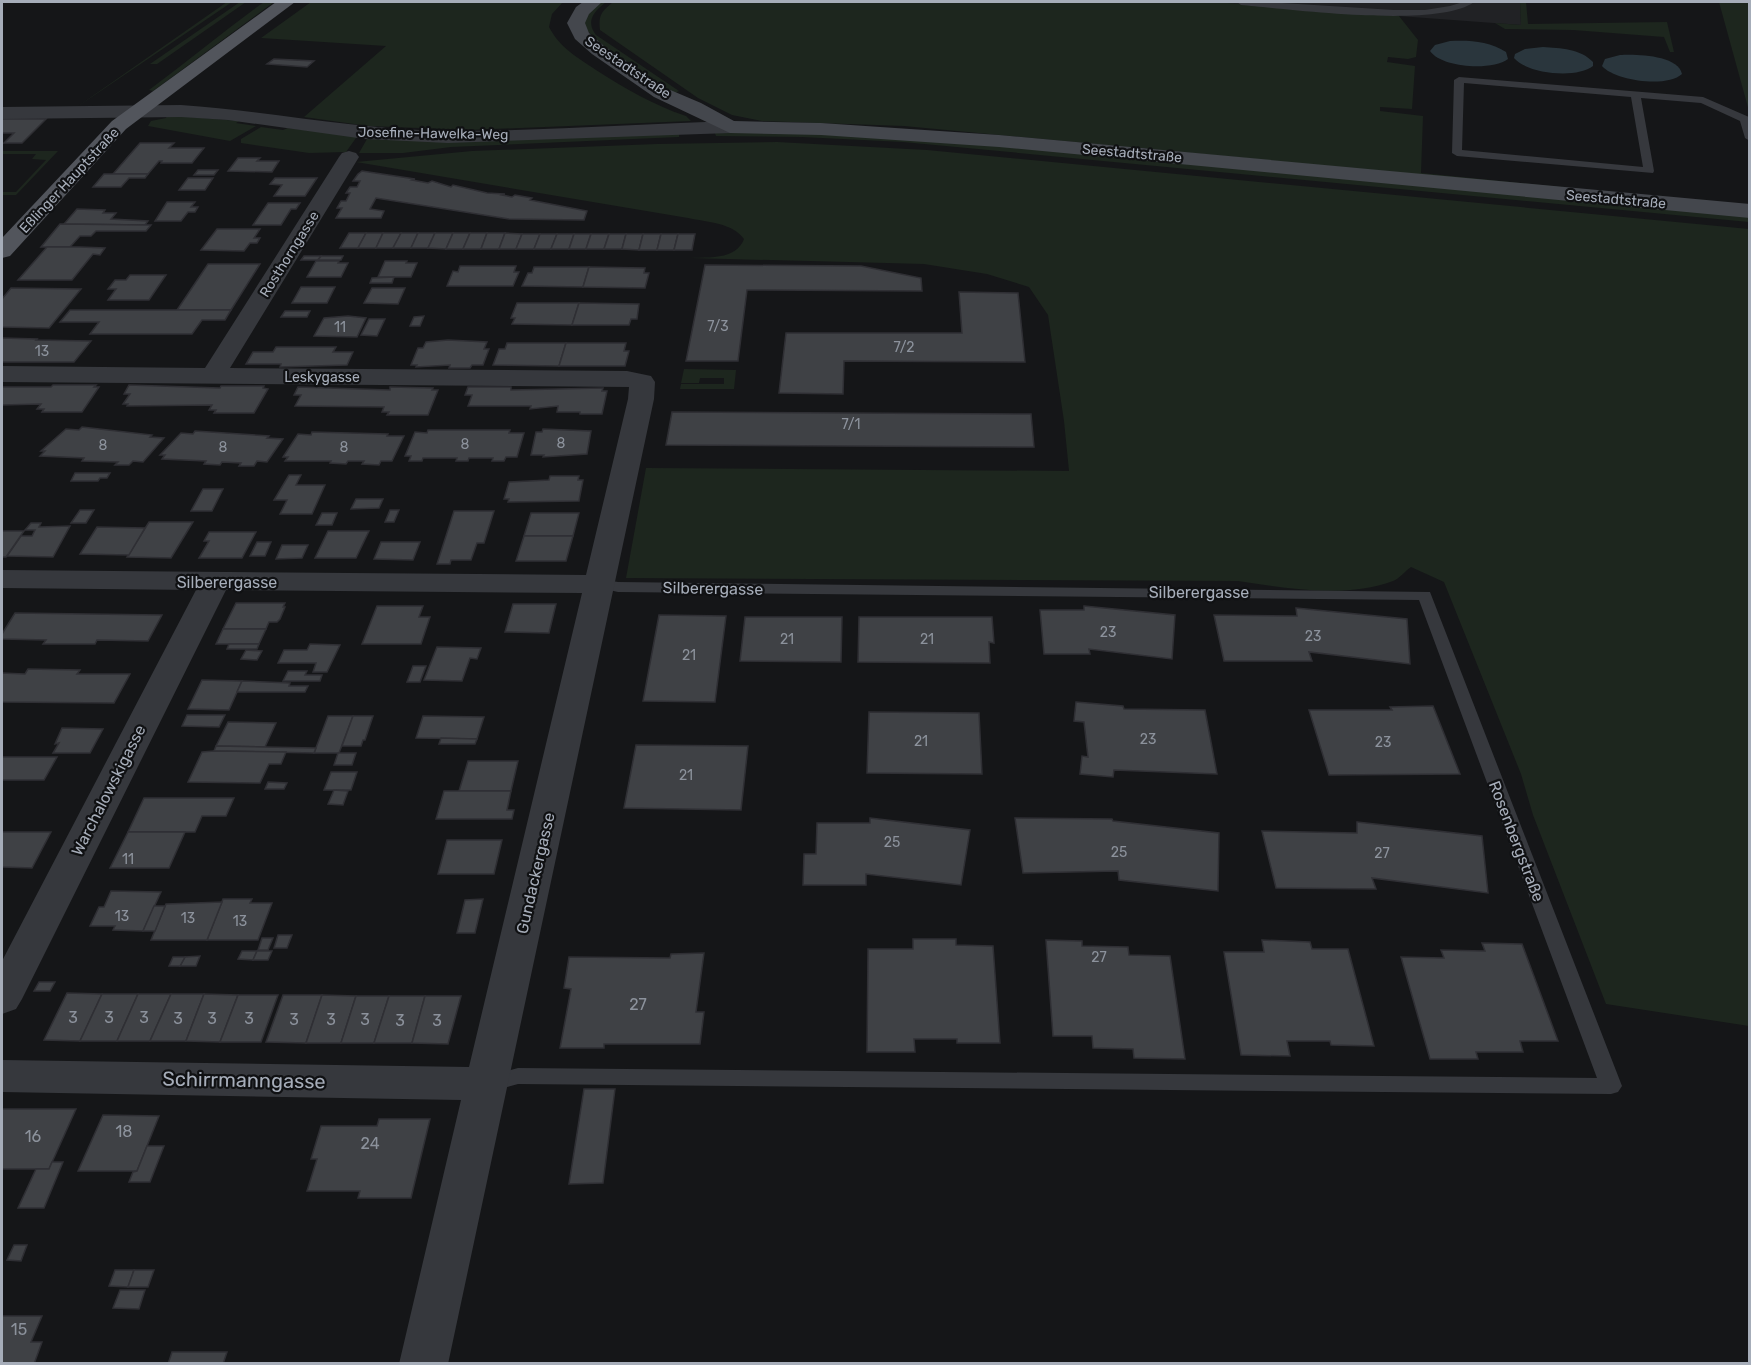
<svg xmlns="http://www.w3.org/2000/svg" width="1751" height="1365" font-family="Rubik,sans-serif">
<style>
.built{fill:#212225}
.green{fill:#1d261e}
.water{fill:#2a363d}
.building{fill:#3f4145;stroke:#2f2f34;stroke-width:1.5}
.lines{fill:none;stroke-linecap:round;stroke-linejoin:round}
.lane{fill:#36383d;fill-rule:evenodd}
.street{fill:#36383d;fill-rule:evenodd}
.secondary{fill:#44474d;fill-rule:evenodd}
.primary{fill:#52555c;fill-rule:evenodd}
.labels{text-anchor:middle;stroke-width:4.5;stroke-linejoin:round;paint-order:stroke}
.far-street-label{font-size:14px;fill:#a6adb9;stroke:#101113}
.number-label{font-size:14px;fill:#8c929c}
.street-label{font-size:16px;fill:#a6adb9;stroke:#101113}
.near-number-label{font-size:16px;fill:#8c929c}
.near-street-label{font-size:20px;fill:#a6adb9;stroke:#101113}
</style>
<rect width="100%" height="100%" fill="#151618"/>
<!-- built -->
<path class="built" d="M1213,2h307l1,23 -109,-8z"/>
<!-- green -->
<g class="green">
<path d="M227,2h5l-158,107z"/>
<path d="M240,2h6l-89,62h-7z"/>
<path d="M264,2h10l-121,89 -4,-1c39,-29 76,-60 115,-88z"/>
<path d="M311,2h252l-11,12 -3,13c11,21 28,30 47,43 30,19 57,35 90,46l5,5 -222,9 -101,-4 -64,-9 82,-71 -125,-8z"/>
<path d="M598,2h8c-11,9 -21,18 -10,33l83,56 -4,2c-23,-13 -82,-46 -91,-69l7,-16z"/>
<path d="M613,2h602l184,14 19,24 -2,17 -8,2 -20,-2 -1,5 28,4 -3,43 -32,-2v4l43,5 -2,57 292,29 -809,-76 -142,-5 -30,-6 -34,-17 -98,-68c-2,-15 2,-19 13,-28z"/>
<path d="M1520,2h6l2,22 139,-2 7,30h-4l-6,-15 -91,-7 -68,-1 -10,-6 26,2z"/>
<path d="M1719,2h30v109z"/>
<path d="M167,115l72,6 -3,2 20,3 -26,15 -82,-15 3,-5 15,-3z"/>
<path d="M261,127l22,3 5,-2 68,8v2l-10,14 -37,1 -68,-10v-4z"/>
<path d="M714,131l168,4 867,81v6l-846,-80 -101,-5 -86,-1z"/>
<path d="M679,132v5l-228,10 -48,6h-44l8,-14 5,-1z"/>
<path d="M777,142l150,8 822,79v797l-143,-22 -73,-189 -12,-41 -77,-192 -33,-15c-6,4 -12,12 -18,14 -47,18 -107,7 -155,0l-612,-3 20,-110 423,3 -5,-50 -16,-106 -19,-28 -42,-13 -63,-10 -234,-6c19,-1 46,2 54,-19 -11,-16 -37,-17 -56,-21l-332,-56 116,-11 185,-7z"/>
<path d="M2,151h56l-42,44h-14v-3h14l30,-32 -14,-1 4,-5h-34z"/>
<path d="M684,369l52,1 -2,19h-54l1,-5h43v-6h-24l-1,5h-18z"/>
</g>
<!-- water -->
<g class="water">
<path d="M1450,41c19,-1 39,0 56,11l2,7c-16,12 -66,9 -78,-8l5,-6z"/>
<path d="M1543,47c17,1 38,2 50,15v4c-16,13 -66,8 -79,-8l1,-4 10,-5z"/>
<path d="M1620,55c16,-1 58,0 62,19 -15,14 -67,7 -80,-8l3,-7z"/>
</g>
<!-- building -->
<g class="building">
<path d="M274,59l40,2 -7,6 -40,-3z"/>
<path d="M2,119h44l-24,24h-18l10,-10h-12z"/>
<path d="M140,143h34l-5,5h35l-12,15h-31l1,-2h-3l-11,13h-35z"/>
<path d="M238,158h22l-3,3h22l-7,11 -44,-1z"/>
<path d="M198,170h20l-4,5h-20z"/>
<path d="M362,171l53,8 -3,1 16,3 4,-2 19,6 2,-2 34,8 18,1 -3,1 10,2 3,-2 17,3 -2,2 57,11 -3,9 -75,-1 -133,-21 -6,11 14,2 -3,7h-45l6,-10h-5l4,-7h5l4,-8h-4l4,-6h7l3,-6h-7l5,-7z"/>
<path d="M104,174h44l-3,4h-16l-8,9h-28z"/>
<path d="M188,178h25l-8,12h-26z"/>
<path d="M275,178h42l-12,18h-31l8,-11 -12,-1z"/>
<path d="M167,202h28l-4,5h7l-3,5h-7l-7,9h-26z"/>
<path d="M268,203h32l-4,6h-5l-10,16h-28z"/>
<path d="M77,209l28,1 -2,3h13l-5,6 37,2 -3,4 -81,-1z"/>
<path d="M60,224l85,1h6l-5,6h-50l-5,5h-11l-10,11h-29z"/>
<path d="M217,229h43l-6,9h6l-3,5h-7l-6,8 -43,-1z"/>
<path d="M349,233h17l-8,15h-18z"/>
<path d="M366,233h17l-7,15h-18z"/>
<path d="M383,233h18l-8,15h-17z"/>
<path d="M401,233h17l-7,15h-18z"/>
<path d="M418,233h17l-7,15h-17z"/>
<path d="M435,233h18l-7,16 -18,-1z"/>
<path d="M453,233h17l-7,16h-17z"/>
<path d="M470,233h17l-6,16h-18z"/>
<path d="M487,233h18l-6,16h-18z"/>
<path d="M505,233l17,1 -6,15h-17z"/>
<path d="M522,234h18l-6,15h-18z"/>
<path d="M540,234h17l-6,15h-17z"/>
<path d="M557,234h17l-5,15h-18z"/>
<path d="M574,234h17l-5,15h-17z"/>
<path d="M591,234h18l-5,15h-18z"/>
<path d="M609,234h17l-4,15h-18z"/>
<path d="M626,234h17l-4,16 -17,-1z"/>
<path d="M643,234h18l-4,16h-18z"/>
<path d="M661,234h17l-4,16h-17z"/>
<path d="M678,234h17l-3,16h-18z"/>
<path d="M47,247h33l25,1 -5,7 -7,-1 -21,26h-54z"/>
<path d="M304,256h17l-3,4h-17z"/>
<path d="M321,256h22l-2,4h-23z"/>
<path d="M316,261h23l-1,2h10l-7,14h-34z"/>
<path d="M385,261h22l-1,2h11l-6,14h-33z"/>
<path d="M208,264h52l-29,46h-54z"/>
<path d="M705,265l156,1 60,12 1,13 -175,-1 -9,71h-52z"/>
<path d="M460,266h56l-2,6h5l-6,14h-66l6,-15 5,1z"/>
<path d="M534,267h55l-6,20 -61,-1 6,-13h4z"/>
<path d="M589,267l56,1 -1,5h5l-4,15 -62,-1z"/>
<path d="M130,275h36l-17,25h-41l8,-11h-8l7,-9h11z"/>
<path d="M394,277l-2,6h-22l2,-5z"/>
<path d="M301,287h34l-8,16h-35z"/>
<path d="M11,288l70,1 -32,39 -47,-1v-28z"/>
<path d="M372,288h33l-7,16 -34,-1z"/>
<path d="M959,292l59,1 7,69 -181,-1 -1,33 -64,-1 7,-60h176z"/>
<path d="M517,303h62l-7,22 -60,-1 3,-6h-4z"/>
<path d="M579,303l60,1 -2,15h-6l-2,6h-57z"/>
<path d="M70,310h161l-6,10h-23l-10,14h-102l9,-12h-39z"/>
<path d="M285,311h25l-3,6h-26z"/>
<path d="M348,316l18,2 -9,19 -43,-1 10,-18z"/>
<path d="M424,316l-4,10h-10l4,-9z"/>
<path d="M369,319h16l-8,17 -16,-1z"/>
<path d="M2,338l35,1 -1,1 55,1 -17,21h-72z"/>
<path d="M448,340l39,2 -3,7h5l-6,16h-11l-2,3h-21l1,-3 -34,2 1,-2h-6l7,-17h5l3,-6z"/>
<path d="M507,343h59l-7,23 -66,-1 6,-16h6z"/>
<path d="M566,343h60l-2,8h5l-4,15h-66z"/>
<path d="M276,347h60l-3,5h20l-6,13 -67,2 1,-3h-35l7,-12h20z"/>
<path d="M53,385h43l-2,2h5l-17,25h-40l2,-3h-7l4,-5 -39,1v-18h49z"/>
<path d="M129,385l91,3 1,-2h43l-1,2 5,1 -14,24h-40l2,-3h-7l3,-5 -85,1 1,-2h-5l7,-10h-6z"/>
<path d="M298,387l92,3v-3l43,1 -1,2h6l-10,25h-41l2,-3h-7l2,-5 -89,-1 6,-11h-7z"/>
<path d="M468,387h43v3l92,-2 -1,3h5l-5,23h-22v-2h-23l1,-6 -28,3 1,-3h-63l4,-11h-7z"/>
<path d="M672,412l359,2 3,33 -368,-2z"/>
<path d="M82,427l70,8 -2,2 14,1 -21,24 -10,-1 -4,4h-14l3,-3 -36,-1 2,-3 -44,-2 5,-5h-4l25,-22 13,1z"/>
<path d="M543,429l48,2 -4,23 -44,3 1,-2h-13l5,-23h6z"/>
<path d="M428,430h82l-1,3h15l-7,24h-11l-2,4h-12l1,-3h-24l-1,3h-12l1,-3h-34l-1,3h-13l2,-5h-6l10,-24 12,1z"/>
<path d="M195,431l74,5 -2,2 16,1 -16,23 -10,-1 -3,5h-15l2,-3 -19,-1 -2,3 -16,-1 2,-3 -44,-2 3,-4h-5l21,-22 12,1z"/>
<path d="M312,432l76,2 -1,2h17l-12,25h-11l-2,4 -17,-1 2,-3h-16l-2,3 -16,-1 1,-2h-46l3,-4h-5l15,-23 13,1z"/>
<path d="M75,473h35l-3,5h-7l-2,3h-27z"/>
<path d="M289,475h12l-5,10h29l-13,29h-32l7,-14h-13z"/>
<path d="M550,476h29l-1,4h5l-4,21 -71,1 1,-3h-5l5,-17 40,-2z"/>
<path d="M203,489h20l-11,22h-21z"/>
<path d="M356,499h27l-4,9 -28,1z"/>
<path d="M80,510h14l-8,13h-15z"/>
<path d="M390,510h9l-5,12h-9z"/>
<path d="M454,511h40l-10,32h-7l-6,17h-20l-1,4h-13z"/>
<path d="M322,513h15l-5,12h-16z"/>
<path d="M531,513h48l-6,23h-49z"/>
<path d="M149,522h44l-22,36 -44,-1z"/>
<path d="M31,523h10l-2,4 31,-1 -17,31 -46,-1 14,-20h11l3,-6h-10z"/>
<path d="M97,527l48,1 -16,27 -49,-1z"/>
<path d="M2,531h22l-18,26h-4z"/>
<path d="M328,531h41l-13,27h-41z"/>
<path d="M209,532h47l-14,26h-43l10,-17h-5z"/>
<path d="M524,536h49l-7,25h-50z"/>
<path d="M257,542h14l-6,14h-15z"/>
<path d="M381,542h39l-7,18 -39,-1z"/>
<path d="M282,545h26l-6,13 -26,1z"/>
<path d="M236,603h49l-2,4h2l-5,12 -3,3h-8l-3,7h-43z"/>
<path d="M513,604h43l-7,29 -44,-1z"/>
<path d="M377,606h46l-4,11h11l-9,27h-59z"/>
<path d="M1084,606l91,9 -3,44 -83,-10 1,5h-46l-4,-44h44z"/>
<path d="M1296,608l111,11 3,45 -101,-12 3,9h-88l-10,-46 83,1z"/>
<path d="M15,613l147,2 -14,26 -51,-1 -2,4h-52l3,-4 -44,-1v-5z"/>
<path d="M659,615l67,1 -11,86 -72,-1z"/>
<path d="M745,617h97l-1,45 -101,-1z"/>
<path d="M859,617h133l2,26 -5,-1 1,21 -132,-1z"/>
<path d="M223,629h43l-7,15h-43z"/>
<path d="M229,644h30l-2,5h-30z"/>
<path d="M310,644l30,1 -13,27h-14l3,-9h-38l6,-13h23z"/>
<path d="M437,647l44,1 -4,11 -7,-1 -8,23 -38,-1z"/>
<path d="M246,650l16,1 -5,9 -16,-1z"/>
<path d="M413,666h13l-6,16h-13z"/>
<path d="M28,669l52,1 -3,4h53l-16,29 -112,-1v-29l23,1z"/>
<path d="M288,671h19l-2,4h17l-2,6h-37z"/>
<path d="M202,680l40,1 -13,29 -41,-1z"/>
<path d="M242,681l48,2 -1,3h19l-3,6h-68z"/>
<path d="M1076,702l47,4 1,3 81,1 12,64 -103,-4 -1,7 -33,-3 2,-18 6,1 -4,-35 -10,-1z"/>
<path d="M1433,706l27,68 -131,1 -20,-65h83l-2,-3z"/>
<path d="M869,712l110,1 3,61 -115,-1z"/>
<path d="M187,715h38l-6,12 -37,-1z"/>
<path d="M328,716h25l-14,37h-25z"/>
<path d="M353,716h20l-8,24h-2l-2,6h-19z"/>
<path d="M423,716l61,1 -7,22 -61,-1z"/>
<path d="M228,722l48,1 -11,24 -49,-1z"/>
<path d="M62,728l41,1 -13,24h-37l6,-10 -4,1z"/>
<path d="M441,738l36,1 -2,5h-36z"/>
<path d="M636,745l112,1 -7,64 -117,-2z"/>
<path d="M216,746l49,1 51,1 -2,5 -100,-2z"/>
<path d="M202,752l12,-1 72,1 -5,12h-12l-9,19 -72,-1z"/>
<path d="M338,753h18l-4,12h-18z"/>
<path d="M2,757h55l-13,23h-42z"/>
<path d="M468,761h50l-7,30h-52z"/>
<path d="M331,772h26l-6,18h-27z"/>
<path d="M268,782l19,1 -3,6h-19z"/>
<path d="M334,790l14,1 -5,14 -15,-1z"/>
<path d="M444,791h67l-4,19h7l-2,9h-76z"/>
<path d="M144,798h90l-8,18h-24l-7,16h-67z"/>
<path d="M870,818l100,12 -9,55 -95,-11v11h-63l1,-31h12l1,-31h53z"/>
<path d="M1015,818l97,1 1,2 106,12 -1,58 -99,-11 -1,-9 -95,2z"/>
<path d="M1357,822l125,14 6,57 -116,-15 4,11 -100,-1 -14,-57 95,2z"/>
<path d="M2,832h49l-19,36 -30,-1z"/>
<path d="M128,832h57l-16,36h-59z"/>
<path d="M447,840h55l-8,34h-56z"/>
<path d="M111,891l50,1 -18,39 -30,-1 2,-4h-25l9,-19h5z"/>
<path d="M223,899h29l-2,4h22l-14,37h-51z"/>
<path d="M483,899l-8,34h-18l8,-33z"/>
<path d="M222,902l-15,38h-56l15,-36z"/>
<path d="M154,906h11l-10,25h-12z"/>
<path d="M278,935h14l-5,13h-13z"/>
<path d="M262,938h11l-5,12h-10z"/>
<path d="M913,939h43v6l37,1 7,97h-43v-4h-43l1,13h-48l1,-103h45z"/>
<path d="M1046,940l36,1v5l46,1 1,8 41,1 15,103 -51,-1 -1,-9 -40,-1 -1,-12h-39z"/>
<path d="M1262,940l48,2 2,7h36l26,97 -43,-1 -1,-4h-43l3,15 -49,-1 -17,-103h40z"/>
<path d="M1482,943l40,1 36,97h-38l3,11h-47l2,7h-48l-29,-102 43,1 -3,-8 44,1z"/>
<path d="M242,951h15l-4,9 -15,-1z"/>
<path d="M257,951h15l-4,9h-15z"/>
<path d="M704,953l-8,59h8l-4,32h-96v4h-44l11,-59 -7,-1 5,-31 101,1 1,-4z"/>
<path d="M200,956l-4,10h-16l5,-9z"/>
<path d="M173,957h12l-5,9h-11z"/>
<path d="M39,982h16l-5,9h-16z"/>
<path d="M67,993l35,1 -22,47 -36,-1z"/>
<path d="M102,994h36l-21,47h-37z"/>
<path d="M138,994h33l-21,47h-33z"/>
<path d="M171,994h33l-18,47h-36z"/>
<path d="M204,994l34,1 -18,47 -34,-1z"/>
<path d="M238,995h40l-17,47h-41z"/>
<path d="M283,995h39l-16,48 -40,-1z"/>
<path d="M322,995l34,1 -15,47h-35z"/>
<path d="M356,996h33l-15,47h-33z"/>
<path d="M389,996h36l-13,47h-38z"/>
<path d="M425,996h36l-13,48 -36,-1z"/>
<path d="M584,1089h31l-12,94 -34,1z"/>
<path d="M2,1109h74l-27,60h-47z"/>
<path d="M103,1115l56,1 -22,55h-59z"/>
<path d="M379,1119h51l-19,79h-53l2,-7h-53l10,-32h-6l10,-33h56z"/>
<path d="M147,1146h17l-14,36h-21l4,-10 4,-1z"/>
<path d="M52,1162h11l-19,46h-26l18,-39h13z"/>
<path d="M14,1245h13l-6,16 -14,-1z"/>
<path d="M115,1270h19l-6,17 -19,-1z"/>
<path d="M134,1270h20l-6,17h-20z"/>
<path d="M120,1290h25l-6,19 -26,-1z"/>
<path d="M2,1316h40l-11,26h11l-8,22h-32z"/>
<path d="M172,1352h55l-4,12h-55z"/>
</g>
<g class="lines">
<!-- lane -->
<g class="lane">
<path d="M1237,2h29l128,8h31l25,-4 13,-4h11c-36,27 -185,7 -233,3z"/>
<path d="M1459,77l244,20 46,20 1,24 -5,-3 -5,-17 -39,-18 -60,-5 13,73 -1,2 -196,-17 -5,-3 2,-73zM1464,83l167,14 12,70 -181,-17z"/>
<path d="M601,579l17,3 812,10 192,494 -4,6 -7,2 -1093,-10 -30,8 -7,-2 -4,-6 4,-6 37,-10 1079,10 -178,-478 -801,-8 -22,-5 -3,-3z"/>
</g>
<!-- street -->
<g class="street">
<path d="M181,105c89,6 177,25 267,26 94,0 188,-7 282,-10l7,2 3,4 -3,4 -7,2 -282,10 -83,-4 -137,-19 -47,-3 -179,2v-12z"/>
<path d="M349,151l7,2 3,4 -129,211 397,3 24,5 4,6 -1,17 -206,965h-49l62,-264 -459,-8v-32l467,7 113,-474 -356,-3 -204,409 -6,10 -14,5v-53l194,-371 -194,-2v-18l584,5 42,-176 1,-12 -627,-5v-16l203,2 134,-211 3,-4z"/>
</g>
<!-- secondary -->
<path class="secondary" d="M583,2h19l-13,12 -4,9 4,10 15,13 64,43 33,14 33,18 87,2 178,12 751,69v14l-751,-71 -178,-12 -91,-2 -76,-36 -62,-43 -17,-15 -8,-16 9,-16z"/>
<!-- primary -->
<path class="primary" d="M276,2h19l-169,127 -116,127 -8,2v-20l110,-117z"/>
</g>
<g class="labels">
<!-- far-street labels -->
<g class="far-street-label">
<text transform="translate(628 67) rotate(34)" y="5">Seestadtstraße</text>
<text transform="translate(433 133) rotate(1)" y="5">Josefine-Hawelka-Weg</text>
<text transform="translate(1132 153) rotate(5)" y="5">Seestadtstraße</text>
<text transform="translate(69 180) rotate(-47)" y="5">Eßlinger Hauptstraße</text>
<text transform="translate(1616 199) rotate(5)" y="5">Seestadtstraße</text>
<text transform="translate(289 254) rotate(-58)" y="5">Rosthorngasse</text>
<text x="322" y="382">Leskygasse</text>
</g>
<!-- number labels -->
<g class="number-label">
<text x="718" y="331">7/3</text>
<text x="340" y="332">11</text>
<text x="904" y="352">7/2</text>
<text x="42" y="356">13</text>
<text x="851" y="429">7/1</text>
<text x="561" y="448">8</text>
<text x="465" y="449">8</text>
<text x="103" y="450">8</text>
<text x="223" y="452">8</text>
<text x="344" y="452">8</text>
<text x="1108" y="637">23</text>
<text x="1313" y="641">23</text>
<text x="787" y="644">21</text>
<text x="927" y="644">21</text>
<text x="689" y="660">21</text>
<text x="1148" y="744">23</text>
<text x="921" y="746">21</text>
<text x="1383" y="747">23</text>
<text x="686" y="780">21</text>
<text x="892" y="847">25</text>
<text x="1119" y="857">25</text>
<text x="1382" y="858">27</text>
<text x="128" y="864">11</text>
<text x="122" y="921">13</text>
<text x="188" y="923">13</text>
<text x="240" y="926">13</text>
<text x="1099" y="962">27</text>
</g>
<!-- street labels -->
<g class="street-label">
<text x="227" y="588">Silberergasse</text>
<text transform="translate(713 588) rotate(1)" y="6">Silberergasse</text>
<text x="1199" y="598">Silberergasse</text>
<text transform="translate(108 790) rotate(-63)" y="6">Warchalowskigasse</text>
<text transform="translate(1517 841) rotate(69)" y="6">Rosenbergstraße</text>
<text transform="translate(535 873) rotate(-77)" y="6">Gundackergasse</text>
</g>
<!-- near-number labels -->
<g class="near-number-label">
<text x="638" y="1010">27</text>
<text x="73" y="1023">3</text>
<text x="109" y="1023">3</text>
<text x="144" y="1023">3</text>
<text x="178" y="1024">3</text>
<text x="212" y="1024">3</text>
<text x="249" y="1024">3</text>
<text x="294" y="1025">3</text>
<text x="331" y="1025">3</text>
<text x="365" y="1025">3</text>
<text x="400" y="1026">3</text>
<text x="437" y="1026">3</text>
<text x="124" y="1137">18</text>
<text x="33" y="1142">16</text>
<text x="370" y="1149">24</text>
<text x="19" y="1335">15</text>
</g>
<!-- near-street labels -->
<g class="near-street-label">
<text transform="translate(244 1080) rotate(1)" y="7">Schirrmanngasse</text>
</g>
</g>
<!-- border -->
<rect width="1751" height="1365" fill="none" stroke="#a6adb9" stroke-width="6"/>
</svg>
